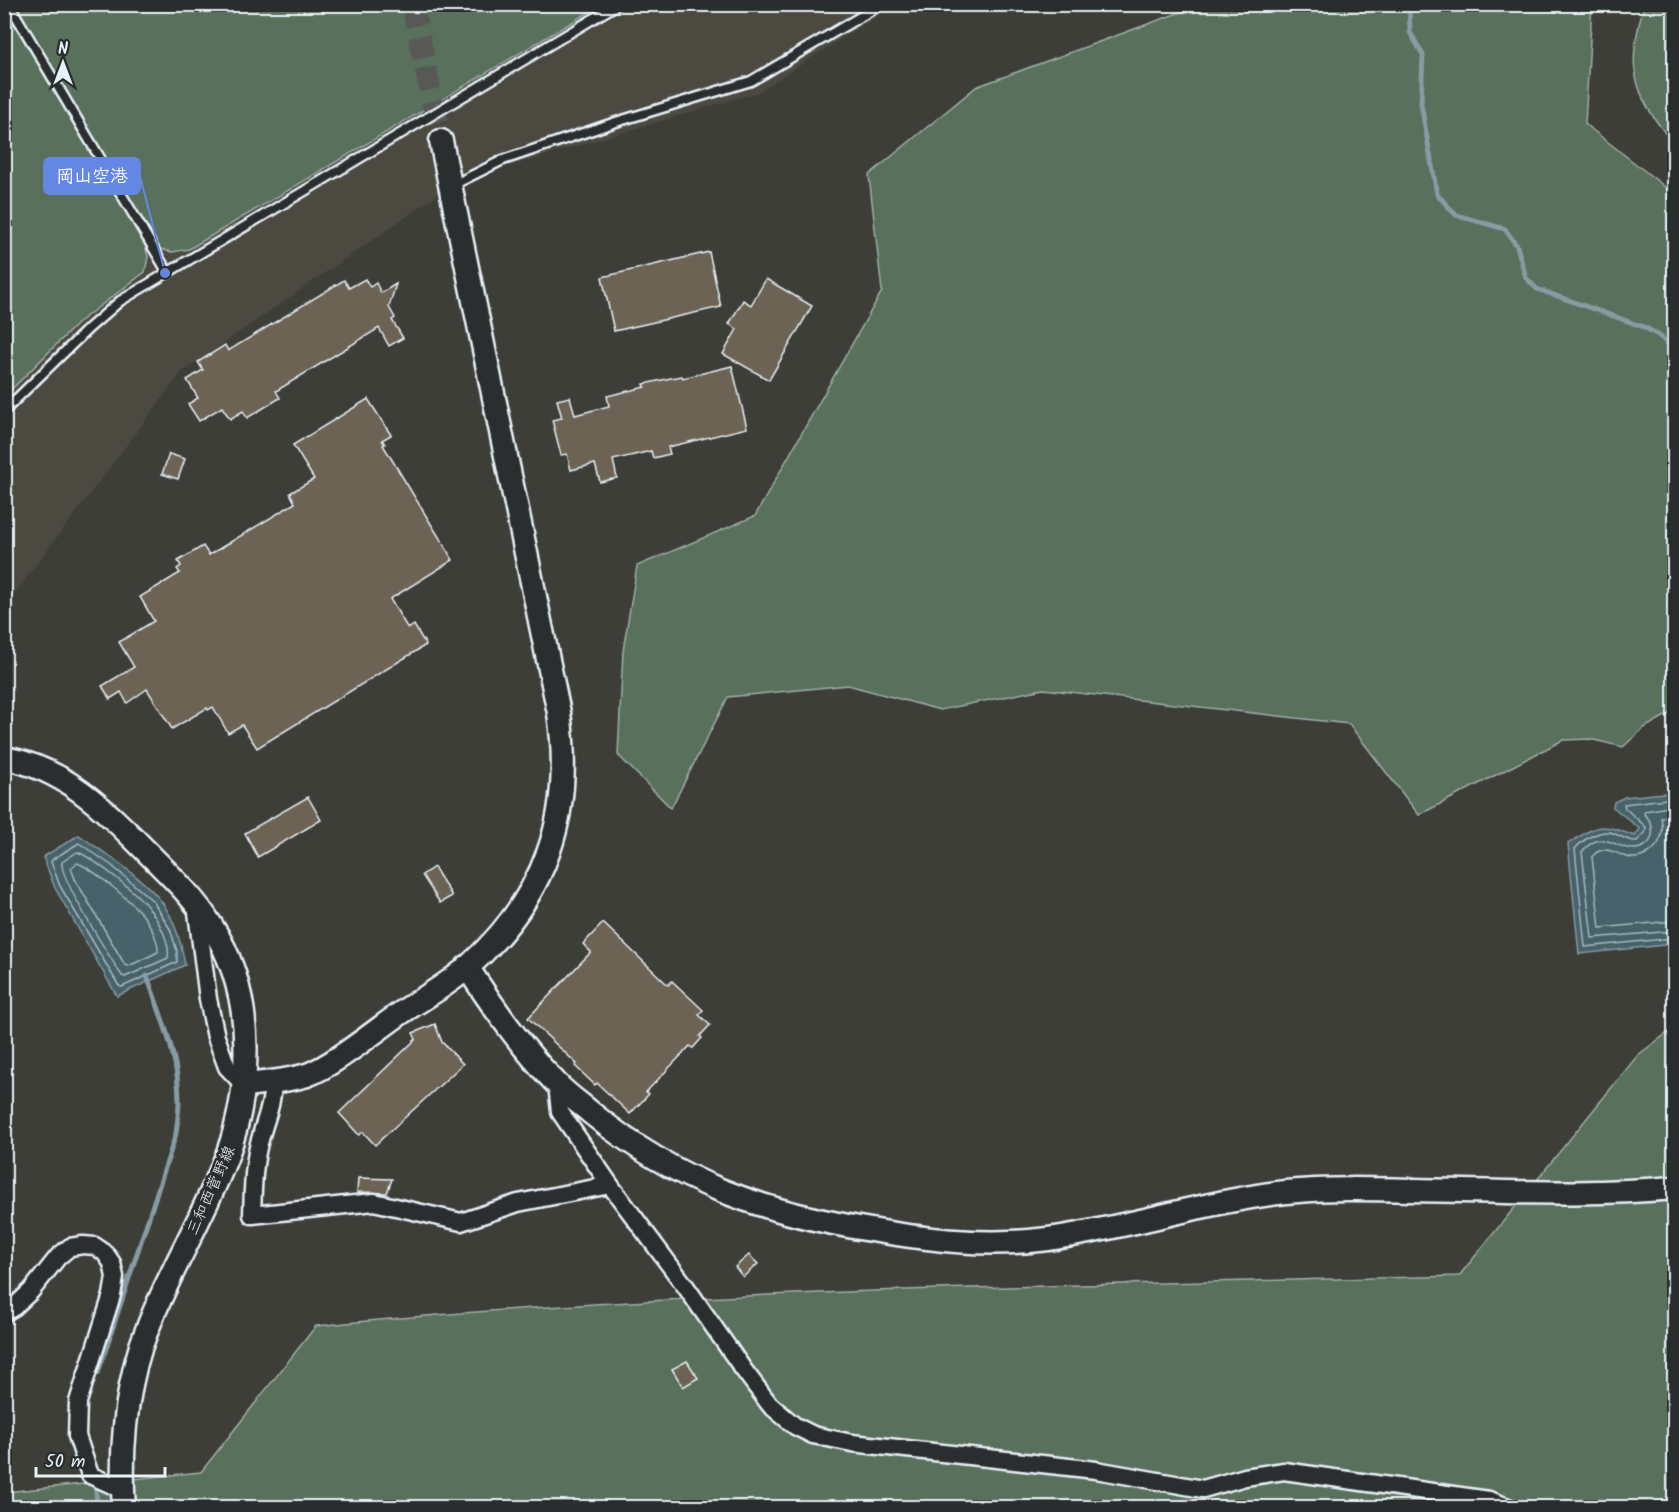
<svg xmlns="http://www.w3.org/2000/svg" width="1679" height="1512" font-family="Kalam,'Klee One',sans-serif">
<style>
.built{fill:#4c4941}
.green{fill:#586f5b;stroke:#a0b0aa;stroke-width:1.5}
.water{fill:#47626b;stroke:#879ba3;stroke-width:1.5}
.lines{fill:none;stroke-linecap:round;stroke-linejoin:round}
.shore{stroke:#a8b8c0;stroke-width:1.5}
.stream{stroke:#879ba3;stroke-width:5}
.building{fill:#6d6454;stroke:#e8f1f8;stroke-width:1.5}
.secondary-tunnel{stroke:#585956;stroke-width:22;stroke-dasharray:22 11;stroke-linecap:butt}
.lane-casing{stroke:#e8f1f8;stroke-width:13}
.street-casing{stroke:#e8f1f8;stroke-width:21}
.secondary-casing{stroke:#e8f1f8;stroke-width:27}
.lane{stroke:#2a2d2e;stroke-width:8}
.street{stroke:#2a2d2e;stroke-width:16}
.secondary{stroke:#2a2d2e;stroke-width:22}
.labels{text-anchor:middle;stroke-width:5;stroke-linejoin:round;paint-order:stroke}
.street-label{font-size:16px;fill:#e8f1f8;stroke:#2a2d2e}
.leader{fill:none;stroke:#6487e3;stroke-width:2}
.callout-dot{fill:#6487e3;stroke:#2a2d2e;stroke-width:2}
.callout{fill:#6487e3;stroke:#6487e3;stroke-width:2}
.callout-label{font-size:18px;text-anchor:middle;font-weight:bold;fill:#fff}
</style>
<rect width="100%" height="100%" fill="#3e3e39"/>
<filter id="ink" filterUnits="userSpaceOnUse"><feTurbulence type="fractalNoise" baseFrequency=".0167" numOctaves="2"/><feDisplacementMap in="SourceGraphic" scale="12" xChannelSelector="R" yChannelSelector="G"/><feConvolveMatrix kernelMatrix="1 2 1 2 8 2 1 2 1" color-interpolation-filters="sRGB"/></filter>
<g filter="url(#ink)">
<!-- built -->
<path class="built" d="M5,5h889l-136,87 -275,82 -4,-8 -297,206 -177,234z"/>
<!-- green -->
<g class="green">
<path d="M14,5h587l-412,244 -17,3 -12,-3z"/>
<path d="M1200,5h392l-7,119 89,70v517l-30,17 -21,19 -33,-8 -27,1 -144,75 -70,-91 -306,-35 -103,21 -92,-25 -120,12 -57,111 -53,-53 5,-104 14,-85 118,-50 127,-225 -13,-116 107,-88z"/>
<path d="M1644,5h30v139c-7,-7 -12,-15 -17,-22 -30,-42 -26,-71 -13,-117z"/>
<path d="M5,9l140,235 3,13 -3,15 -65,49 -75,75z"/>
<path d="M1674,1028v479l-1669,1v-16l196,-20 115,-146c379,-38 762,-40 1143,-50l179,-221z"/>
</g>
<!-- water -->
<g class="water">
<path d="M1674,792v152l-95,10 -11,-110c32,-21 31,-21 67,-8l5,-7 -27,-22 1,-5 11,-5z"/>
<path d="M79,835c25,18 57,38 78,61 17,19 24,45 28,69l-68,31 -62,-108 -12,-31z"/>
</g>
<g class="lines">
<!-- shore -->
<g class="shore">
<path d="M1674,798l-50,6 1,4 21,19 -1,6 -8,8c-10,1 -18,-7 -28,-9 -12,-1 -27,8 -34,17l10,98 89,-9"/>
<path d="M1674,806l-29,5 -1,3c15,13 9,35 -10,35 -20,0 -31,-22 -52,3l10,86 82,-7"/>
<path d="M1674,815l-13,3c1,4 2,9 1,14 -2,16 -19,30 -35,25 -8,-2 -15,-8 -23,-7 -6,0 -9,3 -12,7l8,71 74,-7"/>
<path d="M79,843l32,22 42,36 17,28 7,22v11l-55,25 -3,-1 -59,-100 -9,-24 2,-3z"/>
<path d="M77,852c14,4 61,42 70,54 10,12 24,36 21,52l-43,19 -3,-1c-12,-19 -63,-98 -60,-114z"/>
<path d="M77,863c14,4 51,36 62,48 9,9 20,29 19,41l-29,14 -4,-1 -50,-86 -4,-11z"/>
</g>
<!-- stream -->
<g class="stream">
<path d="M1409,4l1,28 13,23 -2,49 16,90 19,21 49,14 12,17 9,32 11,11 107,38 14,8 16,14"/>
<path d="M98,1373l78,-239c1,-11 3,-22 3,-33 0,-43 -18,-85 -32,-125"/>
<path d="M95,1486l3,22"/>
<path d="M78,1503l3,5"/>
</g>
</g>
<!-- building -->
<g class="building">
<path d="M709,252l12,55 -107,24 -12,-54z"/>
<path d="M365,279l5,8 6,-4 5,10 15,-9 -7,23 6,11 -3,2 11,18 -14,8 -10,-18 -103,63 4,7 -33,20 -4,-7 -13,8 -8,-12 -23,14 -11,-17 10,-6 -11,-18 16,-10 -5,-8 27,-17 3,6 116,-71 5,8z"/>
<path d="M766,279l46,27 -43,74 -46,-26 14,-25 -8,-5 14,-24 8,5z"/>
<path d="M732,366l15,62 -79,19 2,7 -17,4 -2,-7 -38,9 4,18 -17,4 -5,-18 -24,6 -4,-16 -6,1 -9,-35 10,-2 -5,-18 13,-3 5,18 34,-9 -2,-10 38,-9 -1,-3 27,-6 11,-2 1,2z"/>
<path d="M368,399l23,36 -9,5 3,4 -2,1 70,115 -63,39 18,30 6,-4 12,20 -169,103 -15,-23 -14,8 -15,-26 -5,3 -1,-2 -35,21 -25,-40 -20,14 -6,-11 -11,7 -8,-13 32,-19 -15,-25 35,-21 -14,-24 40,-24 -3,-4 4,-3 -3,-5 25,-15 6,9 86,-52 -5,-10 24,-14 -21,-34z"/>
<path d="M169,454l16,5 -7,20 -16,-5z"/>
<path d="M308,797l13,23 -63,37 -13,-24z"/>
<path d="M434,867l18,29 -12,7 -18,-28z"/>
<path d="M603,923l65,62 4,-4 31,29 -4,5 11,10 -10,11 2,2 -9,10 -3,-2 -44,46 3,2 -19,20 -33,-31 -2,2 -20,-19 2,-2 -49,-46 63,-66 -8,-8z"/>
<path d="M435,1024l7,18 21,22 -88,81 -12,-13 -4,3 -20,-22 77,-74 -3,-6z"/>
<path d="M358,1178l34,1 -5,14 -30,-1z"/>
<path d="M749,1255l9,9 -15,13 -8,-10z"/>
<path d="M687,1361l11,17 -15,9 -11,-18z"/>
</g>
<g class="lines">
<!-- secondary-tunnel -->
<path class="secondary-tunnel" d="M412,4l29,137"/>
<!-- lane casing -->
<g class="lane-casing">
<g id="lane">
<path d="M9,4l159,269"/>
<path d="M451,186l52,-26 113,-38 135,-41 131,-77"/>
<path d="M4,411l84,-82 32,-28 498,-297"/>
</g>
</g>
<!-- street casing -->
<g class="street-casing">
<g id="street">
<path d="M196,904l12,95 8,38 11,30 17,18"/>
<path d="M273,1082c-1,24 -6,32 -12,54 -8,26 -8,53 -9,79l122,-13 87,20 57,-19 92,-18"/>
<path d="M557,1084l3,28 50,73 76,102 57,82 27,36 25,21 18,9 39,8 244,27 107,19 42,-12 39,-6 205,29 22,8"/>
<path d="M4,1313l10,-6 17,-16 27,-34 12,-10 13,-2 12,1 10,7 7,10 3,14 -3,18 -34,107 -1,34 13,39 33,15"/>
</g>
</g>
<!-- secondary casing -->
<g class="secondary-casing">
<g id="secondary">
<path d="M4,758c63,10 105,56 148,99 21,21 43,42 59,68 47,72 42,172 9,248 -25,59 -58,113 -79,173 -16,50 -21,109 -17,162"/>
<path d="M467,967c27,41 54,80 88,115 10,11 23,20 35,30 87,71 172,100 281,118 59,10 117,17 177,9 80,-11 158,-38 238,-47 42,-4 84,-3 125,-2 88,1 176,6 263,-2"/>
<path d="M244,1085c21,-2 43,-4 63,-10 25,-9 67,-43 91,-60 23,-16 50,-30 71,-49 77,-70 105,-150 90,-253l-118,-572"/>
</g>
</g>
<!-- lane -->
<use href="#lane" class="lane"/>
<!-- street -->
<use href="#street" class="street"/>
<!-- secondary -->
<use href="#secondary" class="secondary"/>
</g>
</g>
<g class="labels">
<!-- street labels -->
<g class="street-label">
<text transform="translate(210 1190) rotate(-66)" y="6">三和西菅野線</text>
</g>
</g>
<!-- callouts -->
<path class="leader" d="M165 273L140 176"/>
<circle class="callout-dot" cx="165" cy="273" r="6"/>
<rect class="callout" x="44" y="158" width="96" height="36" rx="6"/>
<g class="callout-label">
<text x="92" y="182">岡山空港</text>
</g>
<!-- margin -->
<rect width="1679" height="1512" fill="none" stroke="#2a2d2e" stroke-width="24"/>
<rect x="12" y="12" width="1655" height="1488" fill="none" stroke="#e8f1f8" stroke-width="2" filter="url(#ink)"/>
<!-- north arrow -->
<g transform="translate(63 63)" stroke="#2a2d2e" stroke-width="4.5" paint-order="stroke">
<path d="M0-4.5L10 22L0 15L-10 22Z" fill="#e8f1f8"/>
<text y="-9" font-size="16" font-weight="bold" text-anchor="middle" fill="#e8f1f8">N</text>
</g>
<!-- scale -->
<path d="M36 1467v9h129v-9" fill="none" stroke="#e8f1f8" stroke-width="3"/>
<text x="45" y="1467" font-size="18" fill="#e8f1f8" stroke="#2a2d2e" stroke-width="4.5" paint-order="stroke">50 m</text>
</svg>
